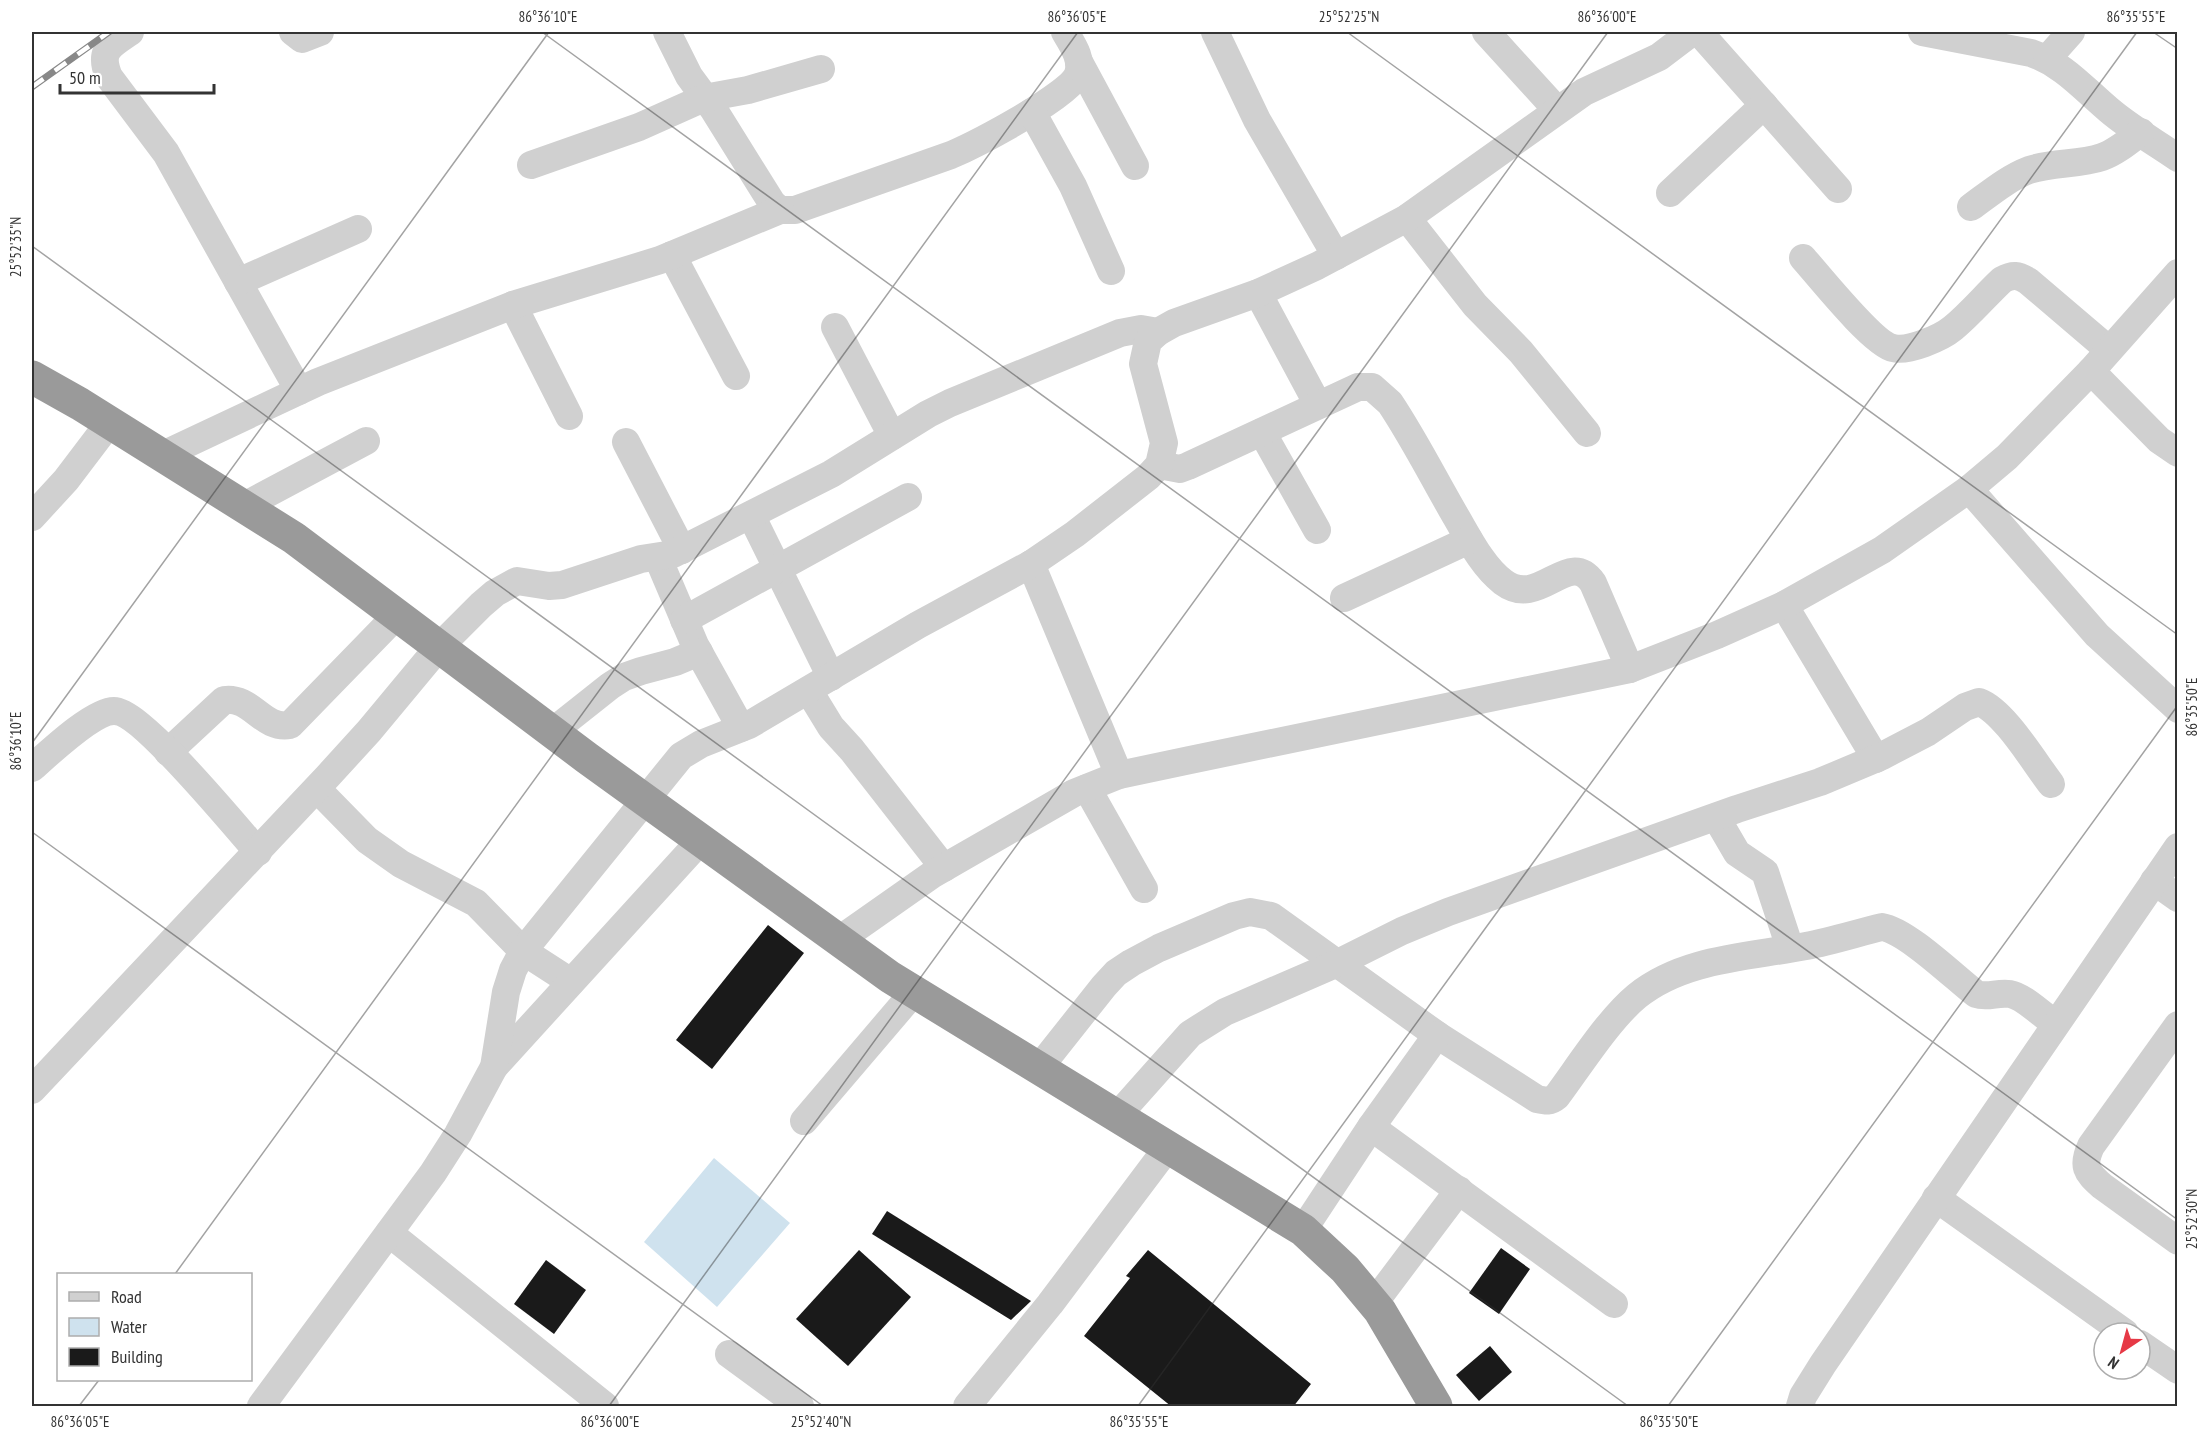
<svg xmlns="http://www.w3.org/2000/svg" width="2209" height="1438" font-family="'PT Sans Narrow',sans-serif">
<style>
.water{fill:#cfe2ee}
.building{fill:#1a1a1a}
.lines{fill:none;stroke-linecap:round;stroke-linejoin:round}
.minor{stroke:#d0d0d0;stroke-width:28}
.highway{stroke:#9a9a9a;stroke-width:33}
.rail-casing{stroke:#888;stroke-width:7}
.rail{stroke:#fff;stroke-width:4.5;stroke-dasharray:14;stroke-linecap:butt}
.ticks{fill:none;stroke:#333;stroke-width:1.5;stroke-opacity:0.45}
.neatline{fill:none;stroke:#333;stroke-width:2}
.ticks-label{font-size:15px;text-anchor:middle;fill:#333}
</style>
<rect width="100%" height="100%" fill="#fff"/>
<!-- water -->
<path class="water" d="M714,1158l76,65 -73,84 -73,-65z"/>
<!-- building -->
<g class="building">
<path d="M768,925l36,28 -92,116 -36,-29z"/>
<path d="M887,1211l144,90 -20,19 -139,-86z"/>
<path d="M1501,1248l29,21 -31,45 -30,-21z"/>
<path d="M859,1250l52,47 -63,69 -52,-47z"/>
<path d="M1148,1250l163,134 -18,23h-121l-88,-71 46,-58 -4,-2z"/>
<path d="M546,1260l40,30 -32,44 -40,-30z"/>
<path d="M1490,1346l22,26 -33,29 -23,-26z"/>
</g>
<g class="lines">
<!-- minor -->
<g class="minor">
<path d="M130,32c-20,14 -32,18 -21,45l57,76 133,238"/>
<path d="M293,32l9,7 18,-7"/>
<path d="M667,32l22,44 25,34 58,93 8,7h15l156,-55c23,-10 119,-59 127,-81 5,-15 -6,-30 -13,-42"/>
<path d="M1215,32l42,88 79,136"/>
<path d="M1486,32l71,78"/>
<path d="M1699,32l139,157"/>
<path d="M1922,32l109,21c32,11 52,35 78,57 21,18 46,32 69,48"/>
<path d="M2047,59l24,-27"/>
<path d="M1079,62l56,104"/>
<path d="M1032,112l41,74 38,85"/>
<path d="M531,165l108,-38 65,-29 44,-8 73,-21"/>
<path d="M1670,193l94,-88"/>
<path d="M1971,207c18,-13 37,-29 58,-37 24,-8 50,-5 73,-13 14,-5 27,-16 39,-25"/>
<path d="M1407,218l68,87 46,47 66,81"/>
<path d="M672,255l64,121"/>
<path d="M1803,258c16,18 70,86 90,90 15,4 48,-10 60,-20 17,-14 32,-32 49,-48 11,-6 16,-5 26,1l81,69"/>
<path d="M238,282l120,-53"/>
<path d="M1258,293l60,112"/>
<path d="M513,305l56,111"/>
<path d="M835,327l57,109"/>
<path d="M2091,371l68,69 19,13"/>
<path d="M1262,432l55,98"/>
<path d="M626,442l56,108"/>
<path d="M163,455l155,-73 195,-77 147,-45 120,-50"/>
<path d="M1159,465l21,4 8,-3 170,-79h14l18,16c24,36 43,74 65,112 13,22 27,51 48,67 37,28 65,-35 90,1l37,86"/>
<path d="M1969,489l128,146 81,74"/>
<path d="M244,506l122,-65"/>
<path d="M751,515l80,162"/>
<path d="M32,517l34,-37 44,-58"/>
<path d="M658,558l37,87 46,83"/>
<path d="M1031,564l88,211"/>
<path d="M1344,598l125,-58"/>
<path d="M1784,605l92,154"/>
<path d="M684,620l224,-123"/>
<path d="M809,691l22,36 21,23 92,118"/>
<path d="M552,732l58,-46 14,-9 17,-6 34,-9 24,-10"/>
<path d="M168,752l56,-52c28,-4 38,30 66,25l107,-110"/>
<path d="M32,768c16,-14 61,-57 82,-57 27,0 122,116 144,141"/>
<path d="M1087,788l57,101"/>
<path d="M317,789l50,51 34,24 75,39 47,48 48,31"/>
<path d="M1716,817l21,36 28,19 25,76"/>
<path d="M2154,881l24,17"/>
<path d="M839,940l94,-66 141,-81 45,-18 71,-15 440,-91 87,-34 67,-30 98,-55 87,-61 38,-32 84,-86 87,-98"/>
<path d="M2178,1025l-87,121c-9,20 -5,26 11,40l76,55"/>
<path d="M494,1067l207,-227"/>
<path d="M1039,1068l65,-82 12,-13 15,-10 28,-15 75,-32 16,-4 21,4 166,119 100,64c9,2 13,3 20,-3 23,-31 52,-77 80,-100 47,-38 113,-39 169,-50 26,-5 51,-13 76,-19 25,4 72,50 94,67 12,4 21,-2 34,0 13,2 34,22 45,30"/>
<path d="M32,1090l296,-314 41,-45 69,-83 43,-43 14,-12 22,-12 32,5 13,-1 79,-26 32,-5 158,-80 97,-60 22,-11 170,-70 21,-4 17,3"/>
<path d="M1117,1116l73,-82 35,-22 113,-49 64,-32 46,-19 289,-103 83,-27 62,-26 46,-24 37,-25 14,-5c25,9 55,60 72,82"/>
<path d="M804,1121l110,-129"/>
<path d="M1371,1127l243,177"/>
<path d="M1936,1198l189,135"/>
<path d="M1303,1230l68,-103 66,-92"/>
<path d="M389,1233l216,173"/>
<path d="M1374,1303l85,-113"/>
<path d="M2140,1344l38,26"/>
<path d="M729,1354l71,52"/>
<path d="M261,1406l172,-233 25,-39 36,-67 12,-75 7,-22 10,-19 158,-195 20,-12 48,-19 169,-100 113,-61 44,-30 73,-57 11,-12 5,-22 -21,-79 5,-23 10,-9 16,-9 84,-30 59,-27 90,-48 177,-126 75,-35 33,-25"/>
<path d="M967,1406l83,-102 118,-157"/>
<path d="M1800,1406l3,-10 20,-32 355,-517"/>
</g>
<!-- highway -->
<path class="highway" d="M32,377l48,27 214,134 293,220 303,219 413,253 42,39 35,42 56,95"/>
<!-- rail casing -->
<g class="rail-casing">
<path id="rail" d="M32,87l77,-55"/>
</g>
<!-- rail -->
<use href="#rail" class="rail"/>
</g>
<!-- ticks -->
<path class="ticks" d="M542,32l1636,1188M1347,32l831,603M2153,32l25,17M32,246l1596,1160M32,743l517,-711M32,832l791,574M175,1274l903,-1242M79,1406l20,-26M609,1406l999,-1374M1138,1406l999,-1374M1668,1406l510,-701"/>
<!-- border -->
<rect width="2209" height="1438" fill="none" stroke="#ffffff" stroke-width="66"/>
<!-- legend -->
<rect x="57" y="1273" width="195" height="108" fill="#ffffff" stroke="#adadad" stroke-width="1.5"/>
<rect x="69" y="1292" width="30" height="9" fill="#d0d0d0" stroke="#adadad" stroke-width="1.5"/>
<text x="111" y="1303" font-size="18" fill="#333333">Road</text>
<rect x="69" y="1318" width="30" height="18" fill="#cfe2ee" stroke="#adadad" stroke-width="1.5"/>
<text x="111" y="1333" font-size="18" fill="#333333">Water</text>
<rect x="69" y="1348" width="30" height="18" fill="#1a1a1a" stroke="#adadad" stroke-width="1.5"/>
<text x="111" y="1363" font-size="18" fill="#333333">Building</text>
<!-- north arrow -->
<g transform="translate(2122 1351) rotate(216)"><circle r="28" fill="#ffffff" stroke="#adadad" stroke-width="1.5"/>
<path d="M0-4.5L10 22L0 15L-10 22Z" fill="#e63946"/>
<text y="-9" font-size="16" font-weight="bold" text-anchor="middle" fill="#333333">N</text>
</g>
<!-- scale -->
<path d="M60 84v9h154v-9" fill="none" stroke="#333333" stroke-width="3"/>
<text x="69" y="84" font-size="18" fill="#333333" stroke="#ffffff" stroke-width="4.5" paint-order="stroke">50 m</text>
<rect x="33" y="33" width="2143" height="1372" class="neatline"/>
<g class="ticks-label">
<text x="548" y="22">86°36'10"E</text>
<text x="1077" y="22">86°36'05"E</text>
<text x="1349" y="22">25°52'25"N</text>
<text x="1607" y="22">86°36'00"E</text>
<text x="2136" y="22">86°35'55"E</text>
<text transform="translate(16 247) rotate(-90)" y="5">25°52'35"N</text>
<text transform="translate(2192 707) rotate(-90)" y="5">86°35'50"E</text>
<text transform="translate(16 741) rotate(-90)" y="5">86°36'10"E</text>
<text transform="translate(2192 1219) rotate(-90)" y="5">25°52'30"N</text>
<text x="80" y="1427">86°36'05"E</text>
<text x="610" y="1427">86°36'00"E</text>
<text x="821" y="1427">25°52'40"N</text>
<text x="1139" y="1427">86°35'55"E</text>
<text x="1669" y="1427">86°35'50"E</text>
</g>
</svg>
